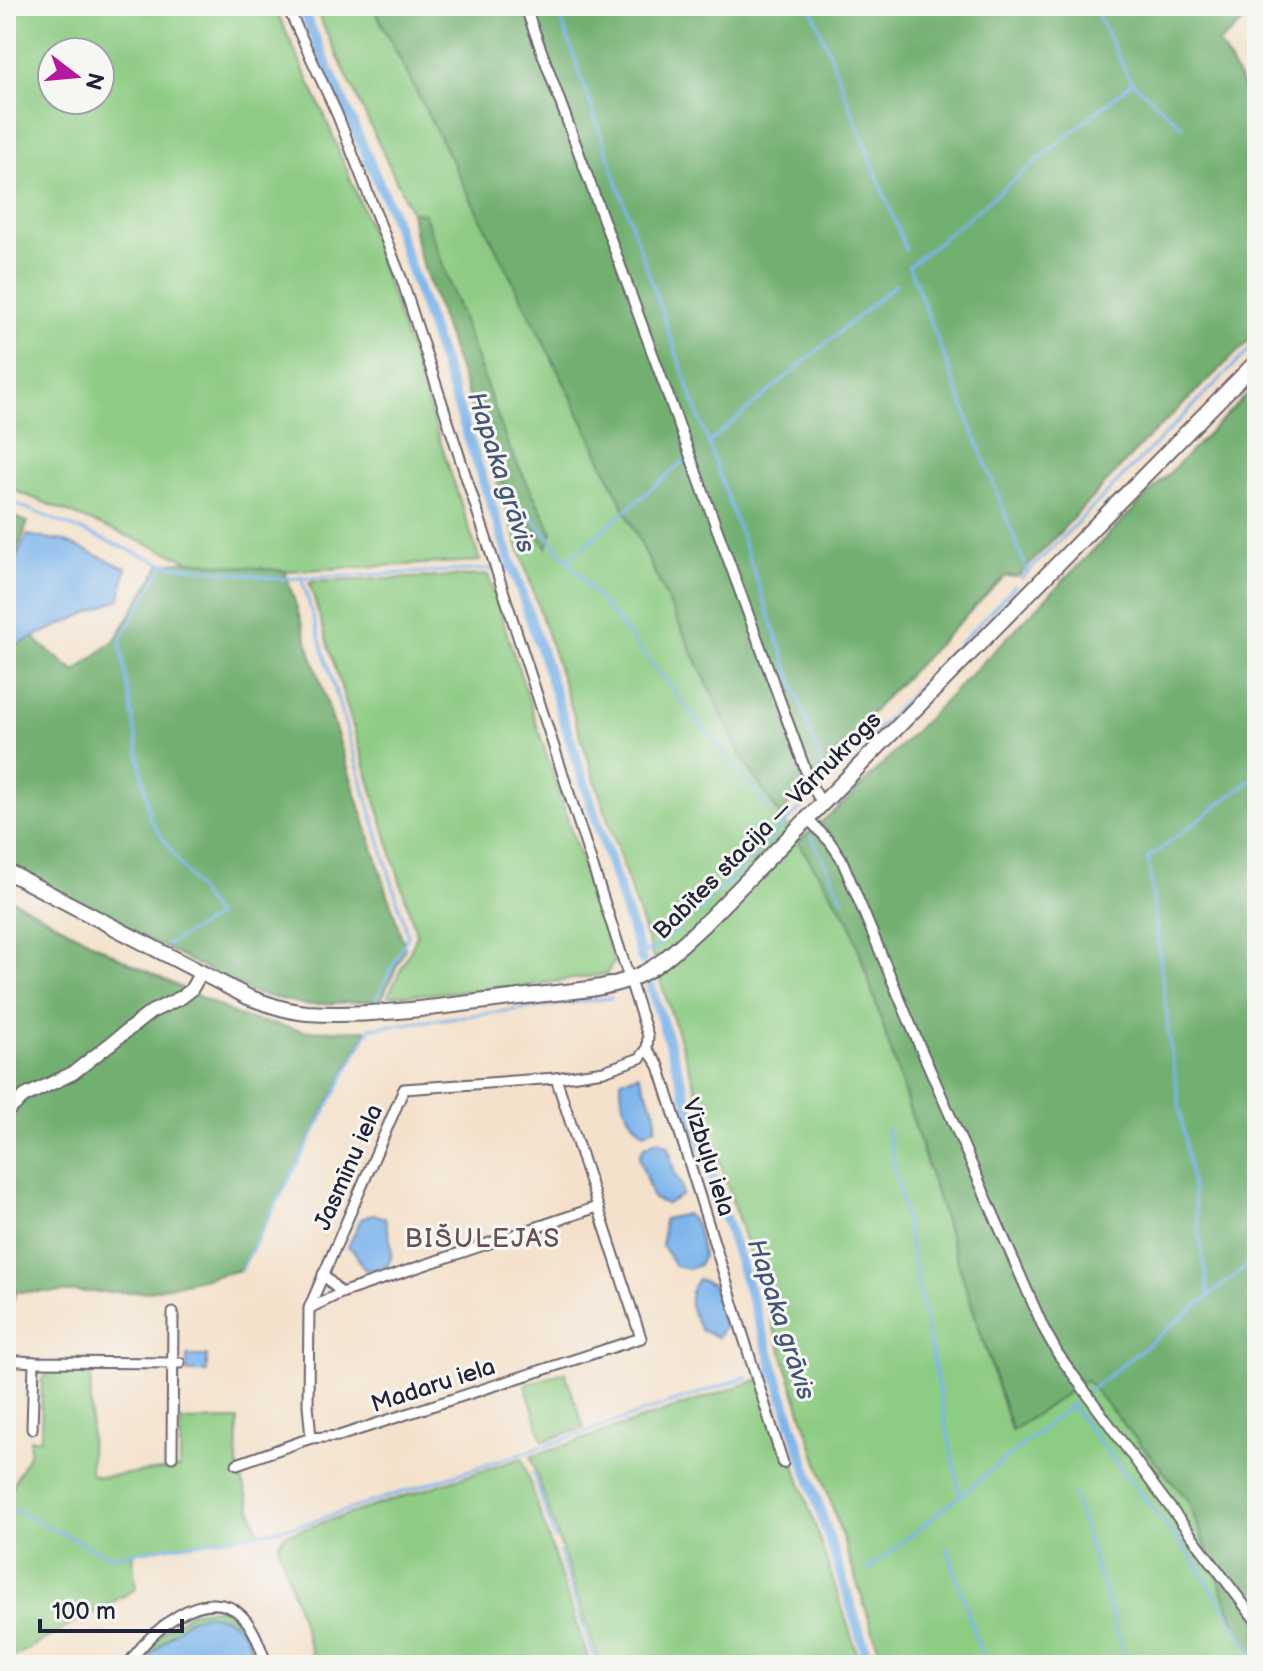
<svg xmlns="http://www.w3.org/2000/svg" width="1263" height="1671" font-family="'Balsamiq Sans',sans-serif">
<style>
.green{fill:#8dcc83;stroke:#58775f;stroke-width:2;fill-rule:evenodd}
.forest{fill:#72b071;stroke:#4a6956;stroke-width:2}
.water{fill:#7db5ec;stroke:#506c94;stroke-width:2}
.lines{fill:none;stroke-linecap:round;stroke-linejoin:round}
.stream{stroke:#7db5ec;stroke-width:3}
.canal{stroke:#7db5ec;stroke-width:10}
.minor-casing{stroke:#6c656d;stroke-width:13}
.tertiary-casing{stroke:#6c656d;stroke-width:16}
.secondary-casing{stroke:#6c656d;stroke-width:18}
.minor{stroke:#fff;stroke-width:9}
.tertiary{stroke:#fff;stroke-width:12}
.secondary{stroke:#fff;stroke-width:14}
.labels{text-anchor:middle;stroke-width:6;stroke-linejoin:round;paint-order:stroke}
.street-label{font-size:24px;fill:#22223b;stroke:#f6f6f2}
.water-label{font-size:26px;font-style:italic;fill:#425579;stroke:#f6f6f2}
.neighbourhood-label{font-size:26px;letter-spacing:2px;fill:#6a5056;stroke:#f6f6f2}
</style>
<rect width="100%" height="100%" fill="#f6f6f2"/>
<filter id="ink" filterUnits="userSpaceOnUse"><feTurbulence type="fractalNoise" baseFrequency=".0125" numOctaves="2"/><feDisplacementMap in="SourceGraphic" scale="16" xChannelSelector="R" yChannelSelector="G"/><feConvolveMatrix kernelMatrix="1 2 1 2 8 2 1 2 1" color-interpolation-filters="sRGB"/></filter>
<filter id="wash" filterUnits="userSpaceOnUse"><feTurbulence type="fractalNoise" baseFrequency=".006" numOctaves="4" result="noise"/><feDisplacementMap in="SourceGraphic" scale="32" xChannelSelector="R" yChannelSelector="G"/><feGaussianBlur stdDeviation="1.8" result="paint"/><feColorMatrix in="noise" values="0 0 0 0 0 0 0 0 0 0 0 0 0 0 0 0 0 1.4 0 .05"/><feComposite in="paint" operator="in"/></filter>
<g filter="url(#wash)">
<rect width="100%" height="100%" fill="#f4e1cb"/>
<!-- green -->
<g class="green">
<path d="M6,6h268l49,106 40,98 117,351 -195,10 -96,-10 -183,-74zM52,52h48v48h-48z"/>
<path d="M314,6h59l199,392 171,361 107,163 161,508 75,-51 102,121 48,126 21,33v6h-373l-391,-1197 54,79 5,-16 -43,-83 -85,-234 -13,-2z"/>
<path d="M488,575l126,387 -8,12 -100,15 -118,7 29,-60 -108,-354z"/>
<path d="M6,1266l10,26 -10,29z"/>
<path d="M91,1370l-1,103 10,4 80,-9 1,-47 57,-1 -1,44 22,69 -127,20 4,36 -130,72v-163l23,-44 1,-15h11l1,-60 8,-7z"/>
<path d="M565,1372l19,56 -41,13 -18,-56z"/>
<path d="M766,1377l95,288h-261l-69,-208z"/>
<path d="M522,1458l68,207h-275l-37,-120 6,-10z"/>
<path d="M223,1608l19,16 17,41h-4l-3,-12 -80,-20 -32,32h-5l29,-34 29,-20z"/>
</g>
<!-- forest -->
<g class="forest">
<path d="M373,6h884v5l-38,32 38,68v222l-113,109 -126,135 -13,-1 -117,119 -108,120 -37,-56 -171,-361z"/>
<path d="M411,212l13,1 85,235 43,83 -5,17 -54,-80 -76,-220z"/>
<path d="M1257,384v1275l-21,-33 -48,-126 -102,-120 -74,51 -162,-509 -52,-80 51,-44z"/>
<path d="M6,514l22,8 -22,58z"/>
<path d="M189,561l96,10 120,377 -24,52 -75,5 -56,-13 -244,-126v-217l28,-13 5,7 36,29 40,-32 46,-76z"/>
<path d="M6,896l118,64 117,57 63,14 63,-1 -126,240 -96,22h-129l-10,-26z"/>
</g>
<!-- water -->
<g class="water">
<path d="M27,535l37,6 62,27 -6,31 -114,50v-68z"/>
<path d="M639,1074l17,39v14l-12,6c-17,-14 -24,-32 -23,-53z"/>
<path d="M658,1140l10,6 7,29 6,9 1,11 -15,9 -14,-5 -14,-42 5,-10z"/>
<path d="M373,1214l12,4c5,25 19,56 -21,51l-10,-18 -6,-4 13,-28z"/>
<path d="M686,1214l10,10 7,32 -4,9 -11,4 -13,-3 -13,-21 2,-26z"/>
<path d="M698,1279l15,6 11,42 -6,10 -16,-6c-11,-18 -19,-33 -4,-52z"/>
<rect x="187" y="1356" width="20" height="16"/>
<path d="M204,1614c37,4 43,16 51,51h-115l46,-44z"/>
</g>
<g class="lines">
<!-- stream -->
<g class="stream">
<path d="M557,6l94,275 174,492 7,5"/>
<path d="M811,6l95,244"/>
<path d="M1093,6l37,74 53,47"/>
<path d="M708,443l188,-159"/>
<path d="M6,500l158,64 118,15 231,-11"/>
<path d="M533,518l236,290"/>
<path d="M568,560l116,-99"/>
<path d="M164,564l-44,77 30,178 66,98 -49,28"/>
<path d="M1028,573l-119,-307 224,-184"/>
<path d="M301,576l107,360 -32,64"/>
<path d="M1022,578l235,-236"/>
<path d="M823,786l192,-200"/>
<path d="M811,836l32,63"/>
<path d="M641,954l14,-6 49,-42 99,-101"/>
<path d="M887,1128l73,367"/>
<path d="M241,1270l129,-242 241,-30"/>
<path d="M1209,1297l-39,-253 -22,-186 109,-82"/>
<path d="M761,1372l12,-3"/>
<path d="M1089,1391l168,-133"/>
<path d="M1071,1406l126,159 60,95"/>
<path d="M533,1473l22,66"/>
<path d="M1073,1494l55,171"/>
<path d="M6,1506l103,50 150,-23 45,-9 244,-79 199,-68"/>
<path d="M947,1547l38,118"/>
<path d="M559,1552l37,113"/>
<path d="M867,1571l212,-172"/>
</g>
<!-- canal -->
<g class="canal">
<path d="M301,6l89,202 153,448 99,304"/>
<path d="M651,987l219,678"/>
</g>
</g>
</g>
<g filter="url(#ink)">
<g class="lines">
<!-- minor casing -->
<g class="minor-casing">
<g id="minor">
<path d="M287,6l50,108 65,166 246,756 -1,13 -7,9 -36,13 -48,7 -152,11 -95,219 -1,97 3,33"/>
<path d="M525,6l286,779 11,18"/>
<path d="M808,819l22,23 11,16 76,182 127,289 14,25 99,136 100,132"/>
<path d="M647,1049l12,17 124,397"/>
<path d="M323,1274l18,19"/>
<path d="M310,1308l31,-15 256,-86"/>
<path d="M6,1360l28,2 146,1"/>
<path d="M32,1429l2,-67"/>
<path d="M172,1457l1,-144"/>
<path d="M237,1464l74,-26 28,-2 302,-98 -85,-260"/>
<path d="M128,1665c19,-31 77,-84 113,-50 14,13 19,33 26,50"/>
</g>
</g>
<!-- tertiary casing -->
<g class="tertiary-casing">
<path id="tertiary" d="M6,1112l19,-16 48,-23 78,-61 31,-15 9,-7 9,-16"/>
</g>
<!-- secondary casing -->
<g class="secondary-casing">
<path id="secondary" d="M6,871l242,126c19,7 38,14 59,16 69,5 150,-9 220,-17 33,-4 71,-5 103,-17 28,-10 51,-34 73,-54l554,-564"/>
</g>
<!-- minor -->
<use href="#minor" class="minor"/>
<!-- tertiary -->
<use href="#tertiary" class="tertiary"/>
<!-- secondary -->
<use href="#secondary" class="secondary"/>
</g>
</g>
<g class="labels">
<!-- street labels -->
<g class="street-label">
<text transform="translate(767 825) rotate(-45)" y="8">Babītes stacija — Vārnukrogs</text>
<text transform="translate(709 1157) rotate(72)" y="8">Vizbuļu iela</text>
<text transform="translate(348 1167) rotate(-66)" y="8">Jasmīnu iela</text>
<text transform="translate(433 1385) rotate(-18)" y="8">Madaru iela</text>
</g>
<!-- water labels -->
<g class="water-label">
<text transform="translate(502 472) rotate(72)" y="9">Hapaka grāvis</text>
<text transform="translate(782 1319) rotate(72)" y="9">Hapaka grāvis</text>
</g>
<!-- neighbourhood labels -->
<g class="neighbourhood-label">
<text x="483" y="1247">BIŠULEJAS</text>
</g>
</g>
<!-- margin -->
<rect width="1263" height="1671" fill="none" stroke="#f6f6f2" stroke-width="32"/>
<!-- north arrow -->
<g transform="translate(76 76) rotate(106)"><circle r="38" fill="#f6f6f2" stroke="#a1a1a9" stroke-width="2"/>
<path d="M0-6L14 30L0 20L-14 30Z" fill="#b5179e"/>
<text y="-12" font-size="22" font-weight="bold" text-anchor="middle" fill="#22223b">N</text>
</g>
<!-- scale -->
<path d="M40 1619v12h142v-12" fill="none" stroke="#22223b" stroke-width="4"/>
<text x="52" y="1619" font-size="24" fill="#22223b" stroke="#f6f6f2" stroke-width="6" paint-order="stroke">100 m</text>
</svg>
